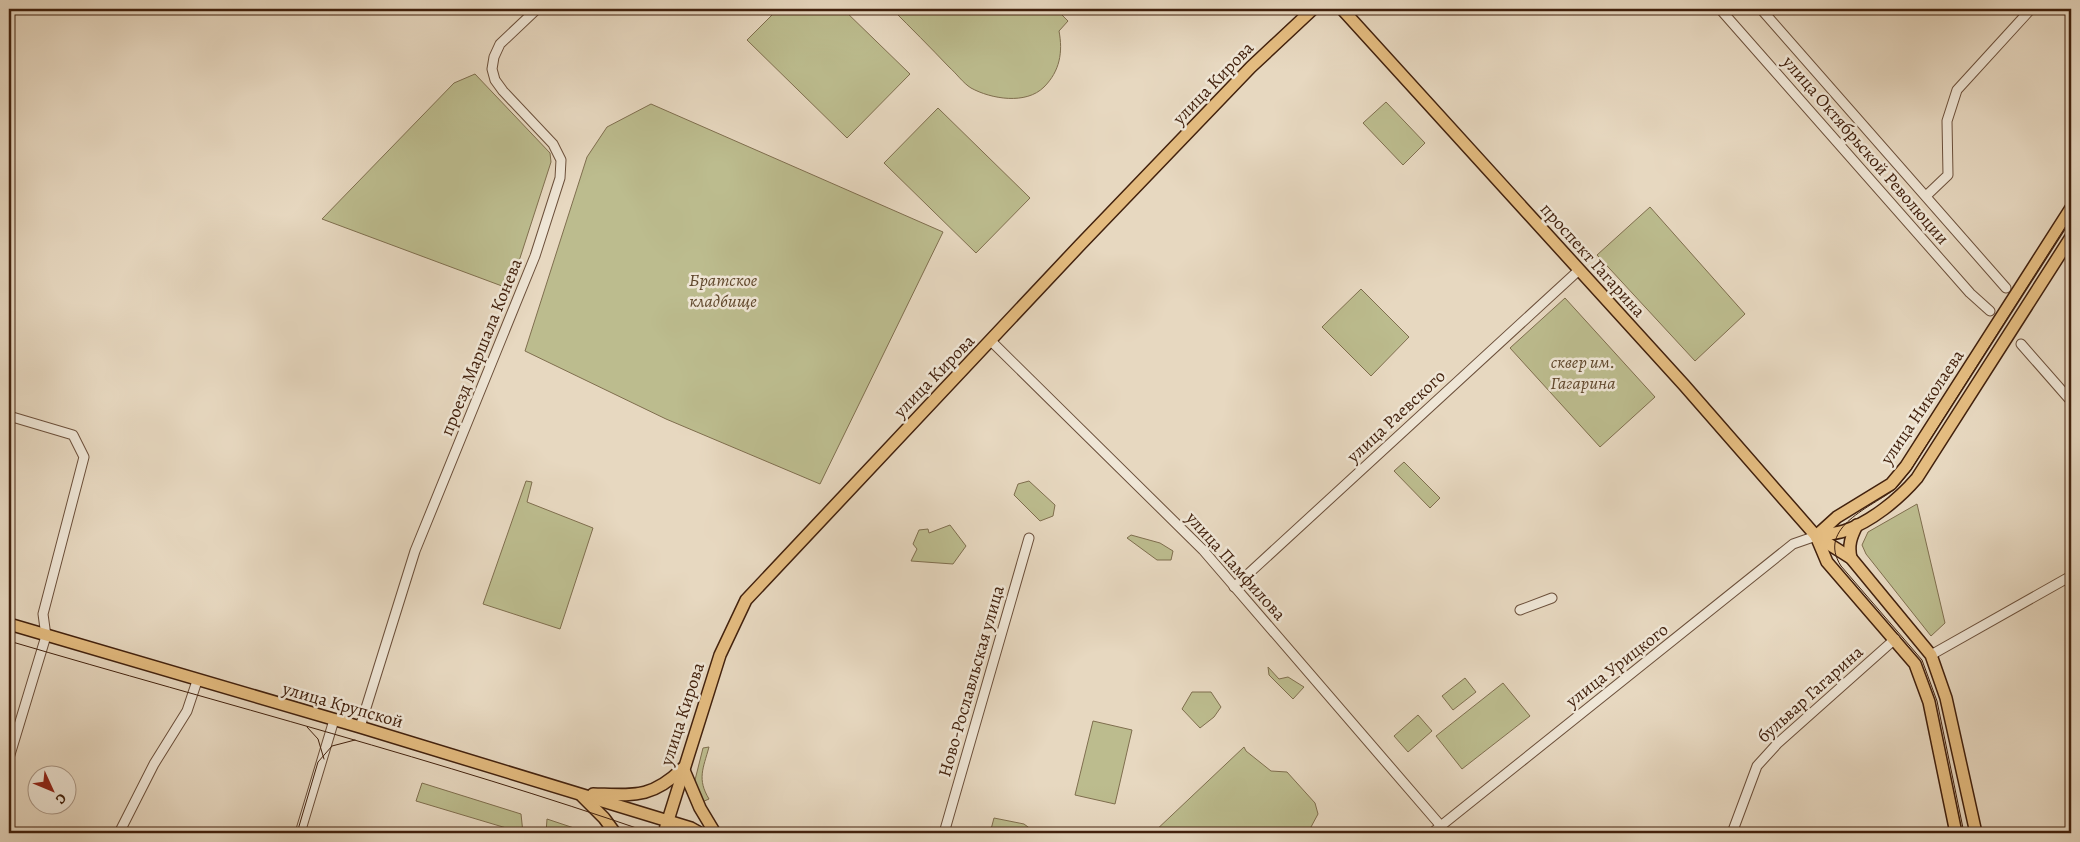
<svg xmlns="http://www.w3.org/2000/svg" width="2080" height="842" font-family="Alegreya,serif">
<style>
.green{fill:#bcbc8e;stroke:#7f6e4e}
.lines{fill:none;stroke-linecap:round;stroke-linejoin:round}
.minor-casing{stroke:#6b4f3a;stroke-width:11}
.major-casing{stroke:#42210d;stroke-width:14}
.minor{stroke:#efe6d6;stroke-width:9}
.major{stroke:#e4bc80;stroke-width:11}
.tram{stroke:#42210d;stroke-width:1}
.labels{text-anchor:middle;stroke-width:5;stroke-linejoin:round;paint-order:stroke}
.street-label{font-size:18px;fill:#42210d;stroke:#efe6d6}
.park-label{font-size:18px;font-style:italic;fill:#60482d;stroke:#efe6d6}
</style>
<rect width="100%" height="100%" fill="#e7d8c0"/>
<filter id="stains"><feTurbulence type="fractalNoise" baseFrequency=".004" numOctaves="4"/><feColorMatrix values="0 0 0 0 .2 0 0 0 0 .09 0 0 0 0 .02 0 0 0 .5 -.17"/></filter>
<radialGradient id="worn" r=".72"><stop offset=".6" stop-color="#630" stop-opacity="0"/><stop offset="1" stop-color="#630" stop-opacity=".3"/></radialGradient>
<!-- green -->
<g class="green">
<path d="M778,9h65l67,65 -63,64 -100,-98z"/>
<path d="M892,9h164l12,12 -9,10c4,21 1,40 -15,56 -18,18 -53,12 -73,1 -8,-5 -15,-15 -22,-21 -19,-20 -38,-39 -57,-58z"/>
<path d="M475,74l75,79 1,9 -41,127 -188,-70 132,-136z"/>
<path d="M1386,102l39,41 -22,22 -40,-42z"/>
<path d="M651,104l292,128 -123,252 -154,-65 -141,-68 62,-194 20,-30z"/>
<path d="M938,108l92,90 -54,55 -92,-90z"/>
<path d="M1650,207l95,107 -50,47 -98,-106z"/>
<path d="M1361,289l48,48 -38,39 -49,-49z"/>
<path d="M1565,298l90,99 -55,50 -90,-99z"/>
<path d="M1404,462l36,36 -10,10 -36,-37z"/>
<path d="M526,481l6,1 -5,20 66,26 -33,101 -77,-25z"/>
<path d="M1029,481l26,24 -2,11 -13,5 -26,-26 4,-11z"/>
<path d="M1917,504l28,119 -14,13 -65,-82 -4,-9 6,-13z"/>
<path d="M950,525l16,21 -13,18 -42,-3 6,-12 -4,-5 6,-14 9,-1 1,4z"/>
<path d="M1131,535l29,8 13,8 -2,9h-14l-30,-22z"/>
<path d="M1268,667l11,12 9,-2 16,10 -11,12 -24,-24z"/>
<path d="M1465,678l11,14 -23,18 -11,-14z"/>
<path d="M1503,683l27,33 -68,53 -26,-33z"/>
<path d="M1192,692h19l10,15 -7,10 -14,11 -18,-19z"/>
<path d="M1418,715l14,16 -24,21 -14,-16z"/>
<path d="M1093,721l39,9 -17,74 -40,-9z"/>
<path d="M709,747c-6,22 -12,32 0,52l-7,3 -8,-18 9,-36z"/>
<path d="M1244,747l2,4 25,20 16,1 28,31 3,11 -7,13 6,6h-164z"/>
<path d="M422,783l99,31 2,19 -107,-32z"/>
<path d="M994,818l30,6 8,6 -1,3h-41z"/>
<path d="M547,819l42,14h-43z"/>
</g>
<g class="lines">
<!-- minor casing -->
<g class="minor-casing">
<g id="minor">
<path d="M1720,9l250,284 20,18"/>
<path d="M1761,9l245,279"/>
<path d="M1926,196l22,-21 -1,-54 10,-31 74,-81"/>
<path d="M992,342l211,208 238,276 2,7"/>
<path d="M2021,344l50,57"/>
<path d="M9,416l64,19 11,22 -41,157 3,22 -37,122"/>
<path d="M1234,587l345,-317"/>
<path d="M1520,610l32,-12"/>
<path d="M1931,655l140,-79"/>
<path d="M360,727l55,-176 120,-295 25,-78 1,-18 -8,-16 -50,-53 -8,-11 -3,-11 2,-12 6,-13 37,-35"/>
<path d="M119,833l35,-69 33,-53 10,-30"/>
<path d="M300,833l34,-113"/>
<path d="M944,833l85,-295"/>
<path d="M1432,833l361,-289 23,-8"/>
<path d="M1732,833l25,-67 20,-22 118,-105"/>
</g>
</g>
<!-- major casing -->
<g class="major-casing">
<g id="major">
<path d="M1342,9l342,376 132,151 35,22 80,97 15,43 30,135"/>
<path d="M1816,536l21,-19 54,-33 15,-18 165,-258"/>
<path d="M1816,536c9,-2 19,-2 28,-5 27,-9 55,-32 73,-53l154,-241"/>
<path d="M1816,536l11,26 88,102 14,38 27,131"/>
<path d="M1851,558c-3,-13 0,-21 6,-33"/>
<path d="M9,624l351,103 331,101 9,5"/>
<path d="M683,768l17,40 15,25"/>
<path d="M593,794c40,1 58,5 89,-25"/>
<path d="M582,796l22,22 11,15"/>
<path d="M664,833l56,-178 26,-55 334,-355 171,-178 62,-58"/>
</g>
</g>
<!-- minor -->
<use href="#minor" class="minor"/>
<!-- major -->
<use href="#major" class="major"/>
<!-- tram -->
<g class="tram">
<path d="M9,641c214,63 431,119 642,192"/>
<path d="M307,727l11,12 6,20"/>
<path d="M297,833l21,-71 14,-16 23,-6"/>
<path d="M1964,833l-27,-132 -15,-41 -81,-94c-25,-39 31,-59 54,-77 5,-5 10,-12 15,-18l161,-253"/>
</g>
</g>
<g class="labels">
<!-- street labels -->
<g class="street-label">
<text transform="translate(1213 83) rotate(-46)" y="6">улица Кирова</text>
<text transform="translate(1866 150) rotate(49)" y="6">улица Октябрьской Революции</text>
<text transform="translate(1593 260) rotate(48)" y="6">проспект Гагарина</text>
<text transform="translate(481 347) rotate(-68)" y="6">проезд Маршала Конева</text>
<text transform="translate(934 376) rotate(-46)" y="6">улица Кирова</text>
<text transform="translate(1922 407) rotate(-56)" y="6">улица Николаева</text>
<text transform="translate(1396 416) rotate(-43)" y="6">улица Раевского</text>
<text transform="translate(1236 566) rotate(48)" y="6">улица Памфилова</text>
<text transform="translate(1617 665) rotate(-38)" y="6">улица Урицкого</text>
<text transform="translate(971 681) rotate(-74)" y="6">Ново-Рославльская улица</text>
<text transform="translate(1810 694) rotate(-42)" y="6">бульвар Гагарина</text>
<text transform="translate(343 705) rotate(16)" y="6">улица Крупской</text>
<text transform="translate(682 714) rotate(-72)" y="6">улица Кирова</text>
</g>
<!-- park labels -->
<g class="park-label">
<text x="723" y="286">Братское<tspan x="723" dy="21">кладбище</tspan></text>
<text x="1583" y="368">сквер им.<tspan x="1583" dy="21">Гагарина</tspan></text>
</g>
</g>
<!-- margin -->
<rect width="2080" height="842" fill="none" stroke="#e7d8c0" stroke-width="30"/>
<rect x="10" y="10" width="2060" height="822" fill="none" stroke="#42210d" stroke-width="2.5"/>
<rect x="15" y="15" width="2050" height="812" fill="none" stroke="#42210d"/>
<!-- north arrow -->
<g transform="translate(52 790) rotate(134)"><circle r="24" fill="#efe6d6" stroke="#aa9786"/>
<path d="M0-4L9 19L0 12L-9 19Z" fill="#8f2418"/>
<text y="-8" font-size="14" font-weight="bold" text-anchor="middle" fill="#42210d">С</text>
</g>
<rect width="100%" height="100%" filter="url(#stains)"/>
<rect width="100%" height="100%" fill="url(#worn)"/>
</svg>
